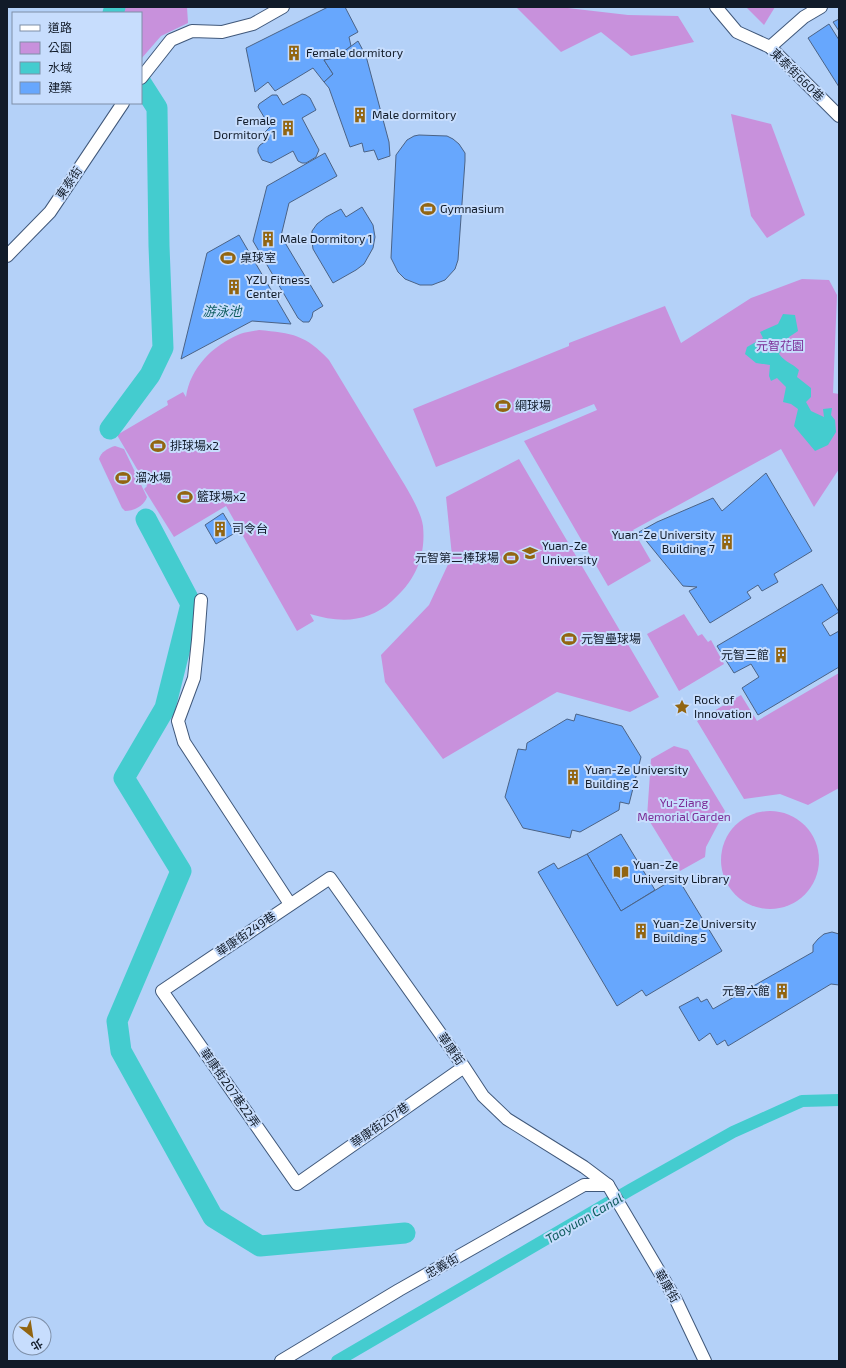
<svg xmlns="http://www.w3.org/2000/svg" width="846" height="1368" font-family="'Exo 2','Noto Sans TC',sans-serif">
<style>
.green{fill:#c891dc}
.water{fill:#44cccf}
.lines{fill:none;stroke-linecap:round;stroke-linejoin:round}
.canal{stroke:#44cccf;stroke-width:12}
.river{stroke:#44cccf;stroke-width:21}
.building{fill:#67a7fd;stroke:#4b6386}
.minor-casing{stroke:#40587a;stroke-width:14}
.minor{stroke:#fff;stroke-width:12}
.labels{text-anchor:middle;stroke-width:4;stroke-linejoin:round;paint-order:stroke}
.poi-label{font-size:12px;fill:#111b29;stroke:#c7ddfd;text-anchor:start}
.street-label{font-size:12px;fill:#111b29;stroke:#c7ddfd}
.park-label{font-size:12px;fill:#7c2d96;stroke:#c7ddfd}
.water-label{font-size:13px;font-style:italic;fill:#0d5b5d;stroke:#c7ddfd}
</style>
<rect width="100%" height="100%" fill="#b4d1f8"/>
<!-- green -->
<g class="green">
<path d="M116,7h71l1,16 -27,13 -20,23v-46h-23z"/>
<path d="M516,7h43l69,8 50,1 16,26 -63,14 -30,-24 -40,20z"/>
<path d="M746,7h29l-11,18z"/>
<path d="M731,114l40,10 34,91 -38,23 -16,-22z"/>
<path d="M802,279l27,1 8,15 -4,98 6,1v75l-25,38 -33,-58 -148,81 18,31 -43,25 -84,-145 73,-31 -3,-6 -158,63 -23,-58 156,-63v-3l96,-37 16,37 70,-45z"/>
<path d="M259,330c33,3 47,5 70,30 21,35 42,69 63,104 9,15 29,45 31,62 3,31 -8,55 -31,75 -24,22 -52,22 -82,13l4,7 -17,10 -71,-125 -52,31 -30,-48 3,-3 -30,-51 51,-30 -1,-4 16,-9 3,5c4,-29 27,-52 54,-63 6,-2 13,-3 19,-4z"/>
<path d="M115,446l9,3 23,48c-3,9 -13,14 -22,14l-3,-3 -23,-49c2,-7 9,-11 16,-13z"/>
<path d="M519,459l140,238 -29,15 -73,-20 -114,67 -58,-77 -4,-27 48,-50 23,-49 -6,-59z"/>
<path d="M684,614l14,22 4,-2 6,8 3,-2 13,24 -45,27 -32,-57z"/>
<path d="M839,673v115l-31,17 -28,-11 -36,5 -47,-78 44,-26 16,26z"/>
<path d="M674,746l14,4 37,61 -19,36 -1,10 -25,14 -33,-54 4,-58z"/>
<circle cx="770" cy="860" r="49"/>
</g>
<!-- water -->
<path class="water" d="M783,314l12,1 3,16 -9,6 -10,17c7,9 13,9 20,16l-2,7 14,11v9l-5,5 5,9 13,6 -1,-8 9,-1 -1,7 4,5 1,12 -8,13 -13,6 -21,-25 4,-17 -7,-5 -8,-2 3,-15 -9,-9 -6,3 -2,-5 1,-11 -14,-2 -11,-9 2,-7 16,-9 -3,-6 18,-8z"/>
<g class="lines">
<!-- canal -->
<path class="canal" d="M337,1361l293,-171 103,-58 69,-31 37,-1"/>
<!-- river -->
<g class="river">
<path d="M113,13l2,-6"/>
<path d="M110,429l40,-54 13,-27 -4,-102 -2,-138 -16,-25"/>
<path d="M146,519l45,85 -26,104 -41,70 57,93 -64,150 4,30 92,166 47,29 145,-13"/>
</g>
</g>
<!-- building -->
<g class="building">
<path d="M328,7h17l13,25 -9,5 2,9 -16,12 -11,2 9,14 -9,8 -11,-14 -38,23 -7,-9 -13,10 -9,-44z"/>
<path d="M839,19v12l-6,-9z"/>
<path d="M829,24l10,16v47l-31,-49z"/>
<path d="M358,41l8,15 23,86 1,14 -12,4 -4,-10 -10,2 -2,-9 -12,4 -21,-59 -5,-6 9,-8 -9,-14 11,-2z"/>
<path d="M302,94l4,1 4,3 6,12 -14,8 17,32 -3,7 -10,6h-4l-4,-2 -5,-10 -22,12 -9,-3 -4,-8v-4l2,-3 9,-6 -4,-2 -1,-4 6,-6 -12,-20 1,-3 13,-9h5l6,10z"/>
<path d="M419,135l28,1 6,3 6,5 6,9v8l-7,99 -3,9 -10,11 -13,5h-12l-15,-6 -7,-7 -7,-14 5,-103 11,-15 7,-4z"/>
<path d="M325,153l12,23 -48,27 -8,33 42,70 -10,6 -1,5 -3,5h-6l-5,-4 -45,-77 14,-55z"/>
<path d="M362,207l11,18 2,12 -2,11 -9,16 -8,6 -23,13 -20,-34 -1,-7v-11l5,-7 9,-7 15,-8 5,8z"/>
<path d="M239,235l52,89 -39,-3 -71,38 26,-106z"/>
<path d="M766,473l46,78 -38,23 4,8 -16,9 -4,-6 -11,7 4,6 -41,25 -21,-32 8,-4 -14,-1 -44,-54 18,-10 56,-24 9,13z"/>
<path d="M223,513l12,20 -19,11 -11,-19z"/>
<path d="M822,584l17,28 -17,11 8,13 9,-5v36l-81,48 -16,-27 17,-11 -8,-13 -17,9 -17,-27z"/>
<path d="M576,714l46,12 19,31 -12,47 -9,-2 -1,8 -39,22 -8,-2 -2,8 -47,-10 -18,-31 13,-48 8,1 1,-7 40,-24 7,2z"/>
<path d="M621,834l34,56 -34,21 -34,-57z"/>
<path d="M587,854l34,57 56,-34 45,74 -76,45 -4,-6 -25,16 -79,-134 16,-9 4,6z"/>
<path d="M832,932l7,2v51l-8,-1 -103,62 -3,-6 -8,5 -7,-12 -11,8 -20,-34 19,-10 3,5 6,-3 6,10 100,-57v-7l5,-6 6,-5z"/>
</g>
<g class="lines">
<!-- minor casing -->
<g class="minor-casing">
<g id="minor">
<path d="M716,7l21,25 33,15 69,69"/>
<path d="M770,47l34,-30 17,-10"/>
<path d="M141,78l30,-38 21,-9 30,1 31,-8 30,-17"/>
<path d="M7,256l43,-44 73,-109"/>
<path d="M201,600l-3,40 -4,38 -16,43 6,21 106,162"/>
<path d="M464,1067l-167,117 -135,-193 168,-113 134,189 19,29 24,23 77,48 24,18 68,115 29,61"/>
<path d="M281,1361l118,-71 185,-105h24"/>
</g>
</g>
<!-- minor -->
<use href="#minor" class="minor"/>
</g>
<!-- icons -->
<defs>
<g id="building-bare" transform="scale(1.2)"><path d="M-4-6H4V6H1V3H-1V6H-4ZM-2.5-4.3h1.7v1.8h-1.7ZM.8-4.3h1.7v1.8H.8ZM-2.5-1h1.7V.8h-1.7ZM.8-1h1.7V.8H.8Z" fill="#926511" stroke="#c7ddfd" stroke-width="2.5" paint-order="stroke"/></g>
<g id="stadium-bare" transform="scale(1.2)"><path d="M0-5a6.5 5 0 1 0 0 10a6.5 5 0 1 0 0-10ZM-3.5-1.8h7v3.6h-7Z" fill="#926511" stroke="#c7ddfd" stroke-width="2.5" paint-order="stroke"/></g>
<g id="university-bare" transform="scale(1.2)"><path d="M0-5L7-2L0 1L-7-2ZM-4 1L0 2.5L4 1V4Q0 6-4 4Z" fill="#926511" stroke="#c7ddfd" stroke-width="2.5" paint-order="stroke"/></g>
<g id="sight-bare" transform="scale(1.2)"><path d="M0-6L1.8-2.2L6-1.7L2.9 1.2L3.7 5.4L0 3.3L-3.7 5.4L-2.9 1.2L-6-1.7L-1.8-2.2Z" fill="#926511" stroke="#c7ddfd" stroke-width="2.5" paint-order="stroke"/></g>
<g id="library-bare" transform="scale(1.2)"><path d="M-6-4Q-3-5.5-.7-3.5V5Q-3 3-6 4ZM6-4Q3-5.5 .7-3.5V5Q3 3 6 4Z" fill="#926511" stroke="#c7ddfd" stroke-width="2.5" paint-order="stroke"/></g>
</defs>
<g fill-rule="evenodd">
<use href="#building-bare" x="294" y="53"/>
<use href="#building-bare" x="360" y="115"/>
<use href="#building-bare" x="288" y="128"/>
<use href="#stadium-bare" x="428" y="209"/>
<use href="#building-bare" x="268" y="239"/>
<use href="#stadium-bare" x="228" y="258"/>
<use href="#building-bare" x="234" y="287"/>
<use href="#stadium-bare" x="503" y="406"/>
<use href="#stadium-bare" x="158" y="446"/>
<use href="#stadium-bare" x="123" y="478"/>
<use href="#stadium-bare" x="185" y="497"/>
<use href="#building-bare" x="220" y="529"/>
<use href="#building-bare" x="727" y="542"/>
<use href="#university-bare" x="530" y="553"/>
<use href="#stadium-bare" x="511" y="558"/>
<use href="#stadium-bare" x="569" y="639"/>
<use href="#building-bare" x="781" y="655"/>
<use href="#sight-bare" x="682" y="707"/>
<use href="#building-bare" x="573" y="777"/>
<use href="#library-bare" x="621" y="872"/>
<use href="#building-bare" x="641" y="931"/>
<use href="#building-bare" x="782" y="991"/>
</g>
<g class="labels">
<!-- poi labels -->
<g class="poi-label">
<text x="306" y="57">Female dormitory</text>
<text x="372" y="119">Male dormitory</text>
<text x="276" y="125" text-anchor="end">Female<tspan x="276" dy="14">Dormitory 1</tspan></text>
<text x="440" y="213">Gymnasium</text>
<text x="280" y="243">Male Dormitory 1</text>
<text x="240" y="262">桌球室</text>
<text x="246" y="284">YZU Fitness<tspan x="246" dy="14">Center</tspan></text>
<text x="515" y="410">網球場</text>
<text x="170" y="450">排球場x2</text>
<text x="135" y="482">溜冰場</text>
<text x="197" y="501">籃球場x2</text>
<text x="232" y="533">司令台</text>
<text x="715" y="539" text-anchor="end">Yuan-Ze University<tspan x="715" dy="14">Building 7</tspan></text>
<text x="542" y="550">Yuan-Ze<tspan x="542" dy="14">University</tspan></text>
<text x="499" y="562" text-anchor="end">元智第二棒球場</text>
<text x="581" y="643">元智壘球場</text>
<text x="769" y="659" text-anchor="end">元智三館</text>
<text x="694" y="704">Rock of<tspan x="694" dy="14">Innovation</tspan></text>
<text x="585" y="774">Yuan-Ze University<tspan x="585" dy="14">Building 2</tspan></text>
<text x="633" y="869">Yuan-Ze<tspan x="633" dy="14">University Library</tspan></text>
<text x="653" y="928">Yuan-Ze University<tspan x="653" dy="14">Building 5</tspan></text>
<text x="770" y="995" text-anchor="end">元智六館</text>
</g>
<!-- street labels -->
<g class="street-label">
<text transform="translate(797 75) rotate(44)" y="4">東泰街660巷</text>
<text transform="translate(69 183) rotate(-56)" y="4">東泰街</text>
<text transform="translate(246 934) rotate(-34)" y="4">華康街249巷</text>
<text transform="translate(451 1049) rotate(55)" y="4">華康街</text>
<text transform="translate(230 1088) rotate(55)" y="4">華康街207巷22弄</text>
<text transform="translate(380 1125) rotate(-35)" y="4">華康街207巷</text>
<text transform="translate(442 1266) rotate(-30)" y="4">忠義街</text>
<text transform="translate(667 1286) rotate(60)" y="4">華康街</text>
</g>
<!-- park labels -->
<g class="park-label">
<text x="780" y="350">元智花園</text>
<text x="684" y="807">Yu-Ziang<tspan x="684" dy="14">Memorial Garden</tspan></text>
</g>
<!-- water labels -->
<g class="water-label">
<text x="222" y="316">游泳池</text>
<text transform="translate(584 1218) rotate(-30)" y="5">Taoyuan Canal</text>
</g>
</g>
<!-- border -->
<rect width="846" height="1368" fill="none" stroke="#111b29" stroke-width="16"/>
<!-- legend -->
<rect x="12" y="12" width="130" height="92" fill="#c7ddfd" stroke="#7e8fa8"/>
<rect x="20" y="25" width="20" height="6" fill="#ffffff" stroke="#7e8fa8"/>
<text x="48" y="32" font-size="12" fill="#111b29">道路</text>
<rect x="20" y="42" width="20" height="12" fill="#c891dc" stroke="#7e8fa8"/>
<text x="48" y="52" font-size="12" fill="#111b29">公園</text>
<rect x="20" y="62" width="20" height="12" fill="#44cccf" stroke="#7e8fa8"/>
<text x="48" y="72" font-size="12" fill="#111b29">水域</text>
<rect x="20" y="82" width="20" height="12" fill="#67a7fd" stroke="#7e8fa8"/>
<text x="48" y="92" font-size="12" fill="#111b29">建築</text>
<!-- north arrow -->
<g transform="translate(32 1336) rotate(150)"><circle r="19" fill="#c7ddfd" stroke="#7e8fa8"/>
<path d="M0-3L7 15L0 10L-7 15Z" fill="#926511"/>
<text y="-6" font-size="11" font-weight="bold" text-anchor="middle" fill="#111b29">北</text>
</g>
</svg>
